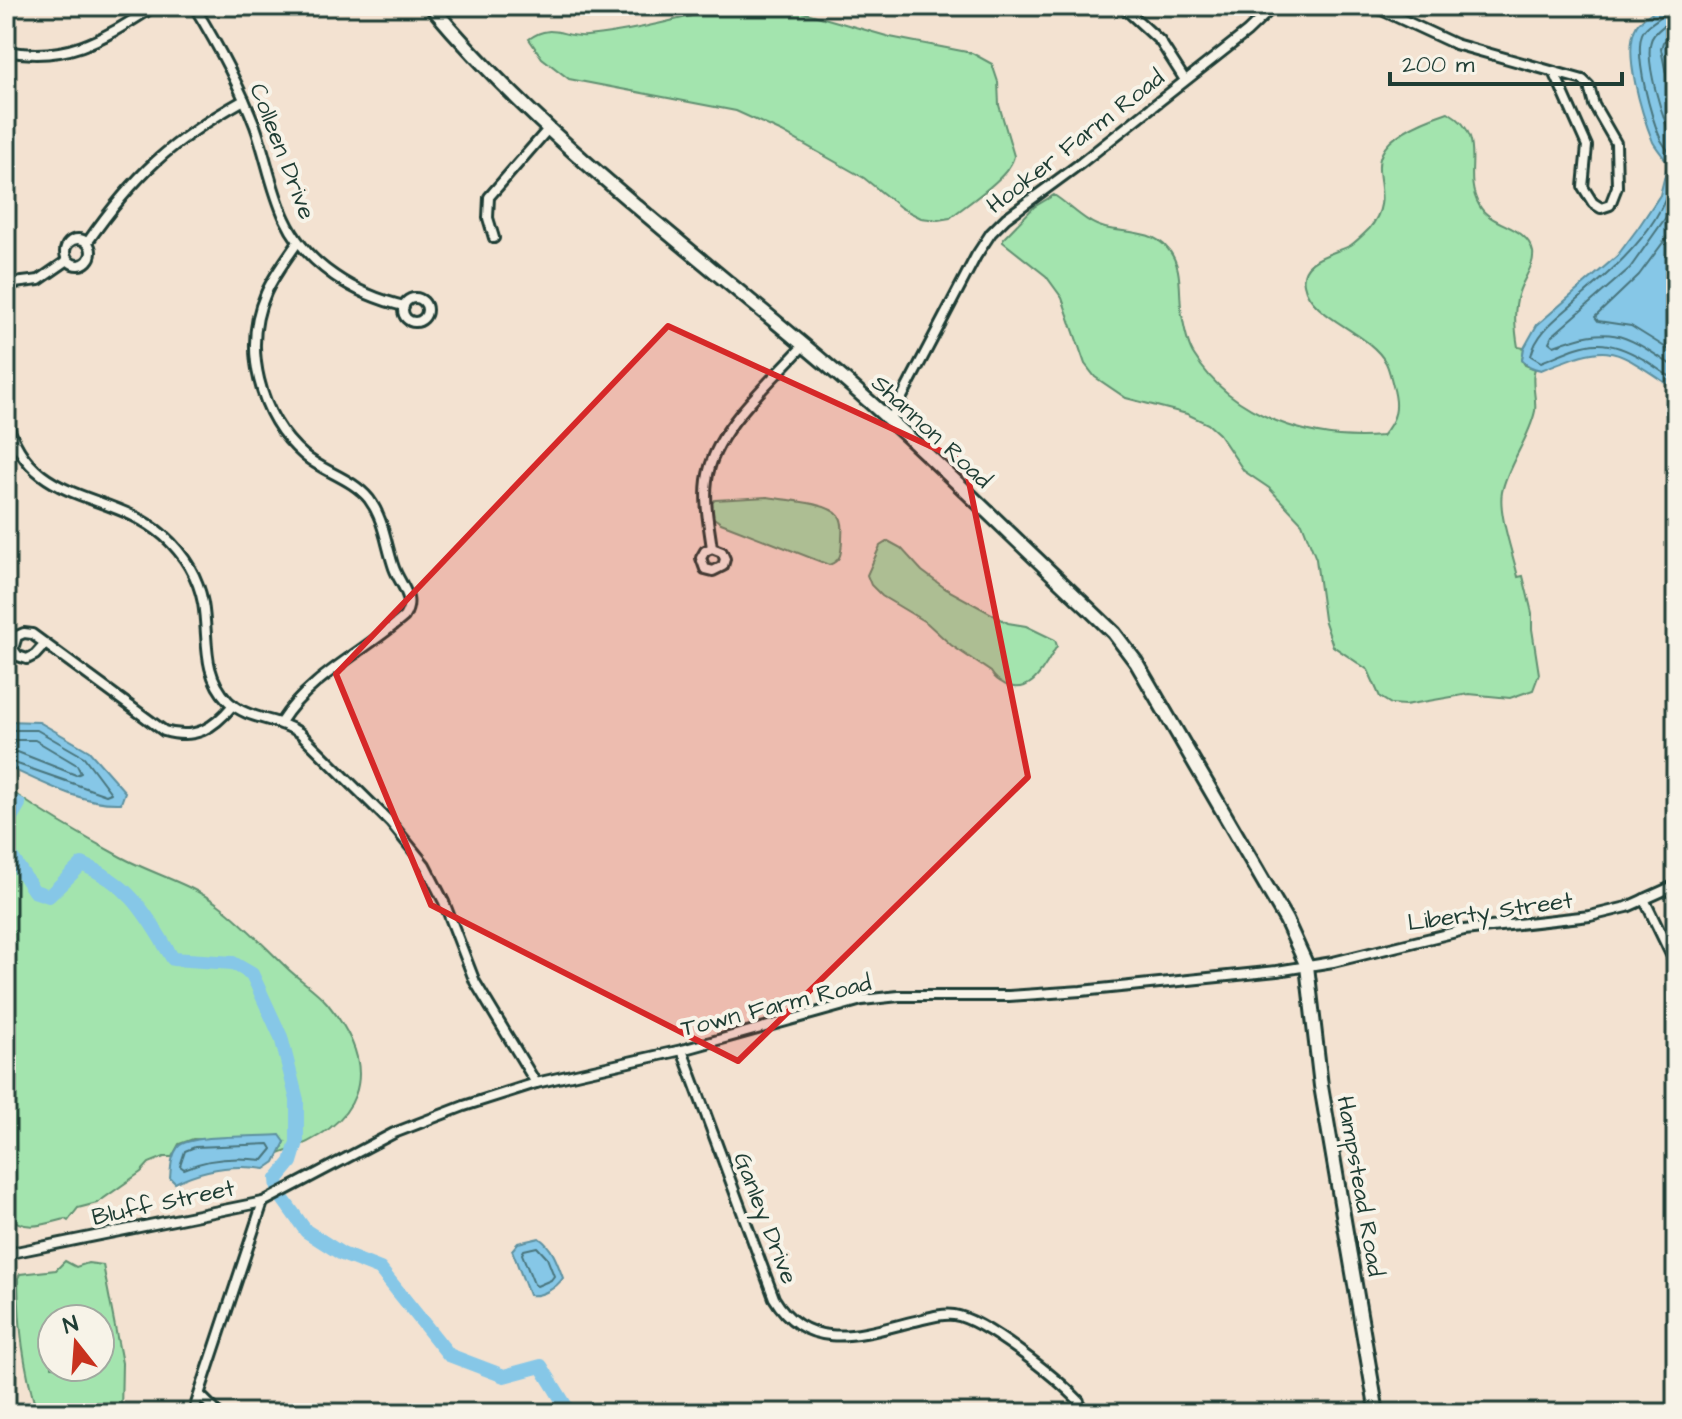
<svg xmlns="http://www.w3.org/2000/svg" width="1682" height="1419" font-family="'Architects Daughter',sans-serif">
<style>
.green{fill:#a3e4ae;stroke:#619071;stroke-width:2;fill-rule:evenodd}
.water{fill:#86c7e7;stroke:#5d909f;stroke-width:2}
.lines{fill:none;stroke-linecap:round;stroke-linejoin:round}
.shore{stroke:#48747c;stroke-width:2}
.river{stroke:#86c7e7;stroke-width:14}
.street-casing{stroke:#1f3d34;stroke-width:14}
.secondary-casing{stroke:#1f3d34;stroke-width:18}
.street{stroke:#f7f3e8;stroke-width:8}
.secondary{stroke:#f7f3e8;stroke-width:12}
.marked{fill:#d62828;fill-opacity:0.2;stroke:#d62828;stroke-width:6;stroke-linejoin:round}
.labels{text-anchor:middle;stroke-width:8;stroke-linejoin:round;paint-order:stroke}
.street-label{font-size:24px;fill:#1f3d34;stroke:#f7f3e8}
</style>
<rect width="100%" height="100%" fill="#f3e2d1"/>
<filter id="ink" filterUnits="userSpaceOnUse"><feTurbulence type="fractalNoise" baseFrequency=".0125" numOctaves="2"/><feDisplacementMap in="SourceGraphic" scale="16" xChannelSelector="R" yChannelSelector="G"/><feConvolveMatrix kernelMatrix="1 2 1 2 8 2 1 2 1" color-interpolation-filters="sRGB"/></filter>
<g filter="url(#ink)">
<!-- green -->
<g class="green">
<path d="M734,6h37l32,6 87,25 82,16 20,11 6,18 1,23 15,51c-4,21 -47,48 -64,62l-12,2 -17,-2 -20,-10 -37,-30 -82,-46 -46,-21 -167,-32 -27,-21 -13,-19c23,-17 34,-1 58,-3 50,-5 98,-19 147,-30z"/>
<path d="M1448,112c43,25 12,60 31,93 12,22 48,20 54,47 2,13 -11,29 -14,40 -6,17 -4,38 -1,55l6,1 -2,12 3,5 10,4c-5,12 2,29 0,42 -6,29 -27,52 -33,81 -4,21 11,62 16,85l5,-1 9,37v16l7,45 -6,16 -23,8 -41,-4 -64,11 -14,-1 -11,-7 -12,-27 -35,-24 -9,-27 -8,-60 -14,-36 -33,-35 -25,-17 -25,-37 -11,-10 -21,-10 -61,-16 -31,-21 -10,-13 -23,-66 -16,-22 -43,-34v-3l31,-32 20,-12c17,11 31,28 51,33 21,5 48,2 63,21 17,20 9,48 15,71 2,11 5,26 11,35 38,62 119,87 188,81 15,-17 17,-29 11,-50 -2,-8 -4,-17 -7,-23 -17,-32 -76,-45 -82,-79 -5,-26 31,-30 47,-39 6,-4 13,-11 18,-16 26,-30 2,-54 13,-76 9,-20 45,-34 66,-41z"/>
<path d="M767,497c17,3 61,5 72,19 5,6 3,16 3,24 -1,13 0,20 -13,25l-108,-42 -10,-7 -3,-10 7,-6z"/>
<path d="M888,541l13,7 21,23 24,18 62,34 18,3 29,14 2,6c-12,19 -24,50 -51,39 -7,-4 -11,-6 -15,-13l-40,-27 -24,-22 -45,-27 -11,-11 -4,-10 13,-29z"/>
<path d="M6,788c37,25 76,48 115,69 32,17 68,26 98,48 24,18 45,41 67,62 13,13 29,22 41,36 58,70 34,123 -48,151l6,-12 -92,-3 -14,5 -7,13h-8l-15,6 -8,9 -44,31 -19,5 -10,13 -3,-2c-23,6 -40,13 -59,-4z"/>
<path d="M65,1261l11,6 12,-4 15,2 19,98 -1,50h-84c-14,-49 -18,-84 -19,-135l2,-4 36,-4zM100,1319v48h-48v-48z"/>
</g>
<!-- water -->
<g class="water">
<path d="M1661,6h15v380h-6c-61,-41 -60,-43 -129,-16 -8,-2 -15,-4 -19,-10l2,-12 13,-23 80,-69 21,-28 22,-33 8,-32c-5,-7 -11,-14 -15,-21 -10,-25 -32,-92 -16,-117 4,-7 17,-13 24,-19z"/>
<path d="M6,721l33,1 50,29 36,41 -4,11c-38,2 -80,-21 -115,-37z"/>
<path d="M280,1135l5,7 -10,20 -10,7c-32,-5 -62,0 -90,14l-5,-5c1,-11 1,-22 8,-31 11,-13 82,-10 102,-12z"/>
<path d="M539,1238c14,10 18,24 24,40 -7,10 -21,19 -34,17l-17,-45 6,-7z"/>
</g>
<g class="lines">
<!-- shore -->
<g class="shore">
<path d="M1666,6c-2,15 -19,15 -24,28 -8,23 9,83 19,106 4,7 10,14 14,21 -5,62 -58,105 -102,143 -17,15 -37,29 -42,52l10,6c43,-17 58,-29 102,-3 11,6 21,16 33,20"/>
<path d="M1676,6c-1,17 -13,17 -22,29 -14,16 10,92 22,109"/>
<path d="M1676,33l-13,9 -2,7 10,49 5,14"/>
<path d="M1676,203l-46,65 -78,68 -3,6 5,4c60,-23 71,-11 122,22"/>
<path d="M1676,225l-37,50 -44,42 3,4 33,5 45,28"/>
<path d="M6,730h31l47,27 27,36 -5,2 -100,-35"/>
<path d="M6,740h29l42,25 4,8 -5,2 -61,-24 -9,-2"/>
<path d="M269,1144l3,5 -9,11c-25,-3 -55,-2 -79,9l-4,-3 5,-15 10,-4z"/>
<path d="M537,1247l10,11 7,18 -3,4 -14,6 -3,-2 -12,-30 2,-4z"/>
</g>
<!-- river -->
<g class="river">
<path d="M6,799l13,5 -13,22"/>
<path d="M6,848l28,43 15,5 33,-32c51,22 64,51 91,95l60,4 19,11 29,63 16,63v42l-6,20 -14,17 1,10 5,10 23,32 36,23 38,15 69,86 55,21 37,-10 29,47"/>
</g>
<!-- street casing -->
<g class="street-casing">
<g id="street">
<path d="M194,6c23,38 45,78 61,120 11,30 16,63 30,93 21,46 71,76 119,87"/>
<path d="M1122,6l38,35 25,39"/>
<path d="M1373,6l82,38 128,36 6,6 5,19 22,38 1,44 -7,18 -9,3 -8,-5 -10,-16 4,-41 -32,-72"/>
<path d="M6,51c63,12 98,-13 149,-45"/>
<path d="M494,238l-6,-20 1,-21 60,-69"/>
<circle cx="78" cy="252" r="13"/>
<path d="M87,243c48,-69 84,-102 157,-143"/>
<path d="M6,284l33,-4 29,-20"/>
<circle cx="415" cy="310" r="12"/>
<path d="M6,417c22,90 103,71 158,119 20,18 34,41 39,67 6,35 -2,70 25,98 19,19 51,17 72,32l91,90 34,42 19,37 31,80 61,101"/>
<path d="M890,420l86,-164 15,-23 15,-15 75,-55 166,-131 27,-26"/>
<path d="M712,548l10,4 3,7 -2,7 -10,5 -8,-2 -4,-11 4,-7 7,-3c-3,-22 -8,-46 -5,-68 7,-51 63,-97 96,-134"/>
<path d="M45,644l-10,11 -8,4 -9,-3 -5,-7 4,-13 7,-3 8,1 132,97c31,9 49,-2 69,-26"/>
<path d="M281,722c29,-46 83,-70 123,-105 12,-20 -3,-30 -10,-49 -8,-23 -10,-49 -25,-69 -17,-21 -46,-27 -65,-44 -45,-39 -62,-108 -38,-162 8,-18 21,-35 32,-51"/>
<path d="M1644,899l32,66"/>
<path d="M682,1050l92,248c33,55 86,37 137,24 14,-3 29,-9 43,-7 30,4 103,63 125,86"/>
<path d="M6,1254l257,-52 131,-69 70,-27 72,-23 146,-33 180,-50 37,-4h110l72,-5 196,-20 56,-9 131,-32 126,-14 37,-9 49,-22"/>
<path d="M200,1395l18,18"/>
<path d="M193,1413l70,-211"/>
</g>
</g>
<!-- secondary casing -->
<g class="secondary-casing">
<path id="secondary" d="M431,6c114,136 260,243 395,358 91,77 175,162 262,244l26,25 22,29 150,258 21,46 14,120 56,327"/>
</g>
<!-- street -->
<use href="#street" class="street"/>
<!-- secondary -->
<use href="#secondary" class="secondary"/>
</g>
</g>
<!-- marked area -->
<path class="marked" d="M668,326l297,136 63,315 -290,284 -307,-156 -95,-231z"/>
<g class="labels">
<!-- street labels -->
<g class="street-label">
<text transform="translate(1075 141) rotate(-38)" y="8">Hooker Farm Road</text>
<text transform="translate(283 151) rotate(69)" y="8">Colleen Drive</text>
<text transform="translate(932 431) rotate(43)" y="8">Shannon Road</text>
<text transform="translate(1490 911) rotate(-8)" y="8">Liberty Street</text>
<text transform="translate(776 1005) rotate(-14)" y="8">Town Farm Road</text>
<text transform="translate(1361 1186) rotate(80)" y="8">Hampstead Road</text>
<text transform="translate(163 1202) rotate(-12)" y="8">Bluff Street</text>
<text transform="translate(766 1218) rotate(69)" y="8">Ganley Drive</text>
</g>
</g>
<!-- margin -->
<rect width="1682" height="1419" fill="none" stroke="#f7f3e8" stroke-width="32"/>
<rect x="16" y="16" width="1650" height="1387" fill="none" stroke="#1f3d34" stroke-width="3" filter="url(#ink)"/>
<!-- north arrow -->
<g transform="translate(76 1343) rotate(343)"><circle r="38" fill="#f7f3e8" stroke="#a1aaa0" stroke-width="2"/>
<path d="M0-6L14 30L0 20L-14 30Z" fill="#c8321e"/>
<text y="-12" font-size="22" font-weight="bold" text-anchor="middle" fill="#1f3d34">N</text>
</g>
<!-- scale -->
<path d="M1390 72v12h232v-12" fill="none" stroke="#1f3d34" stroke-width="4"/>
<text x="1402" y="72" font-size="24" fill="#1f3d34" stroke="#f7f3e8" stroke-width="6" paint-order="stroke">200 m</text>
</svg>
